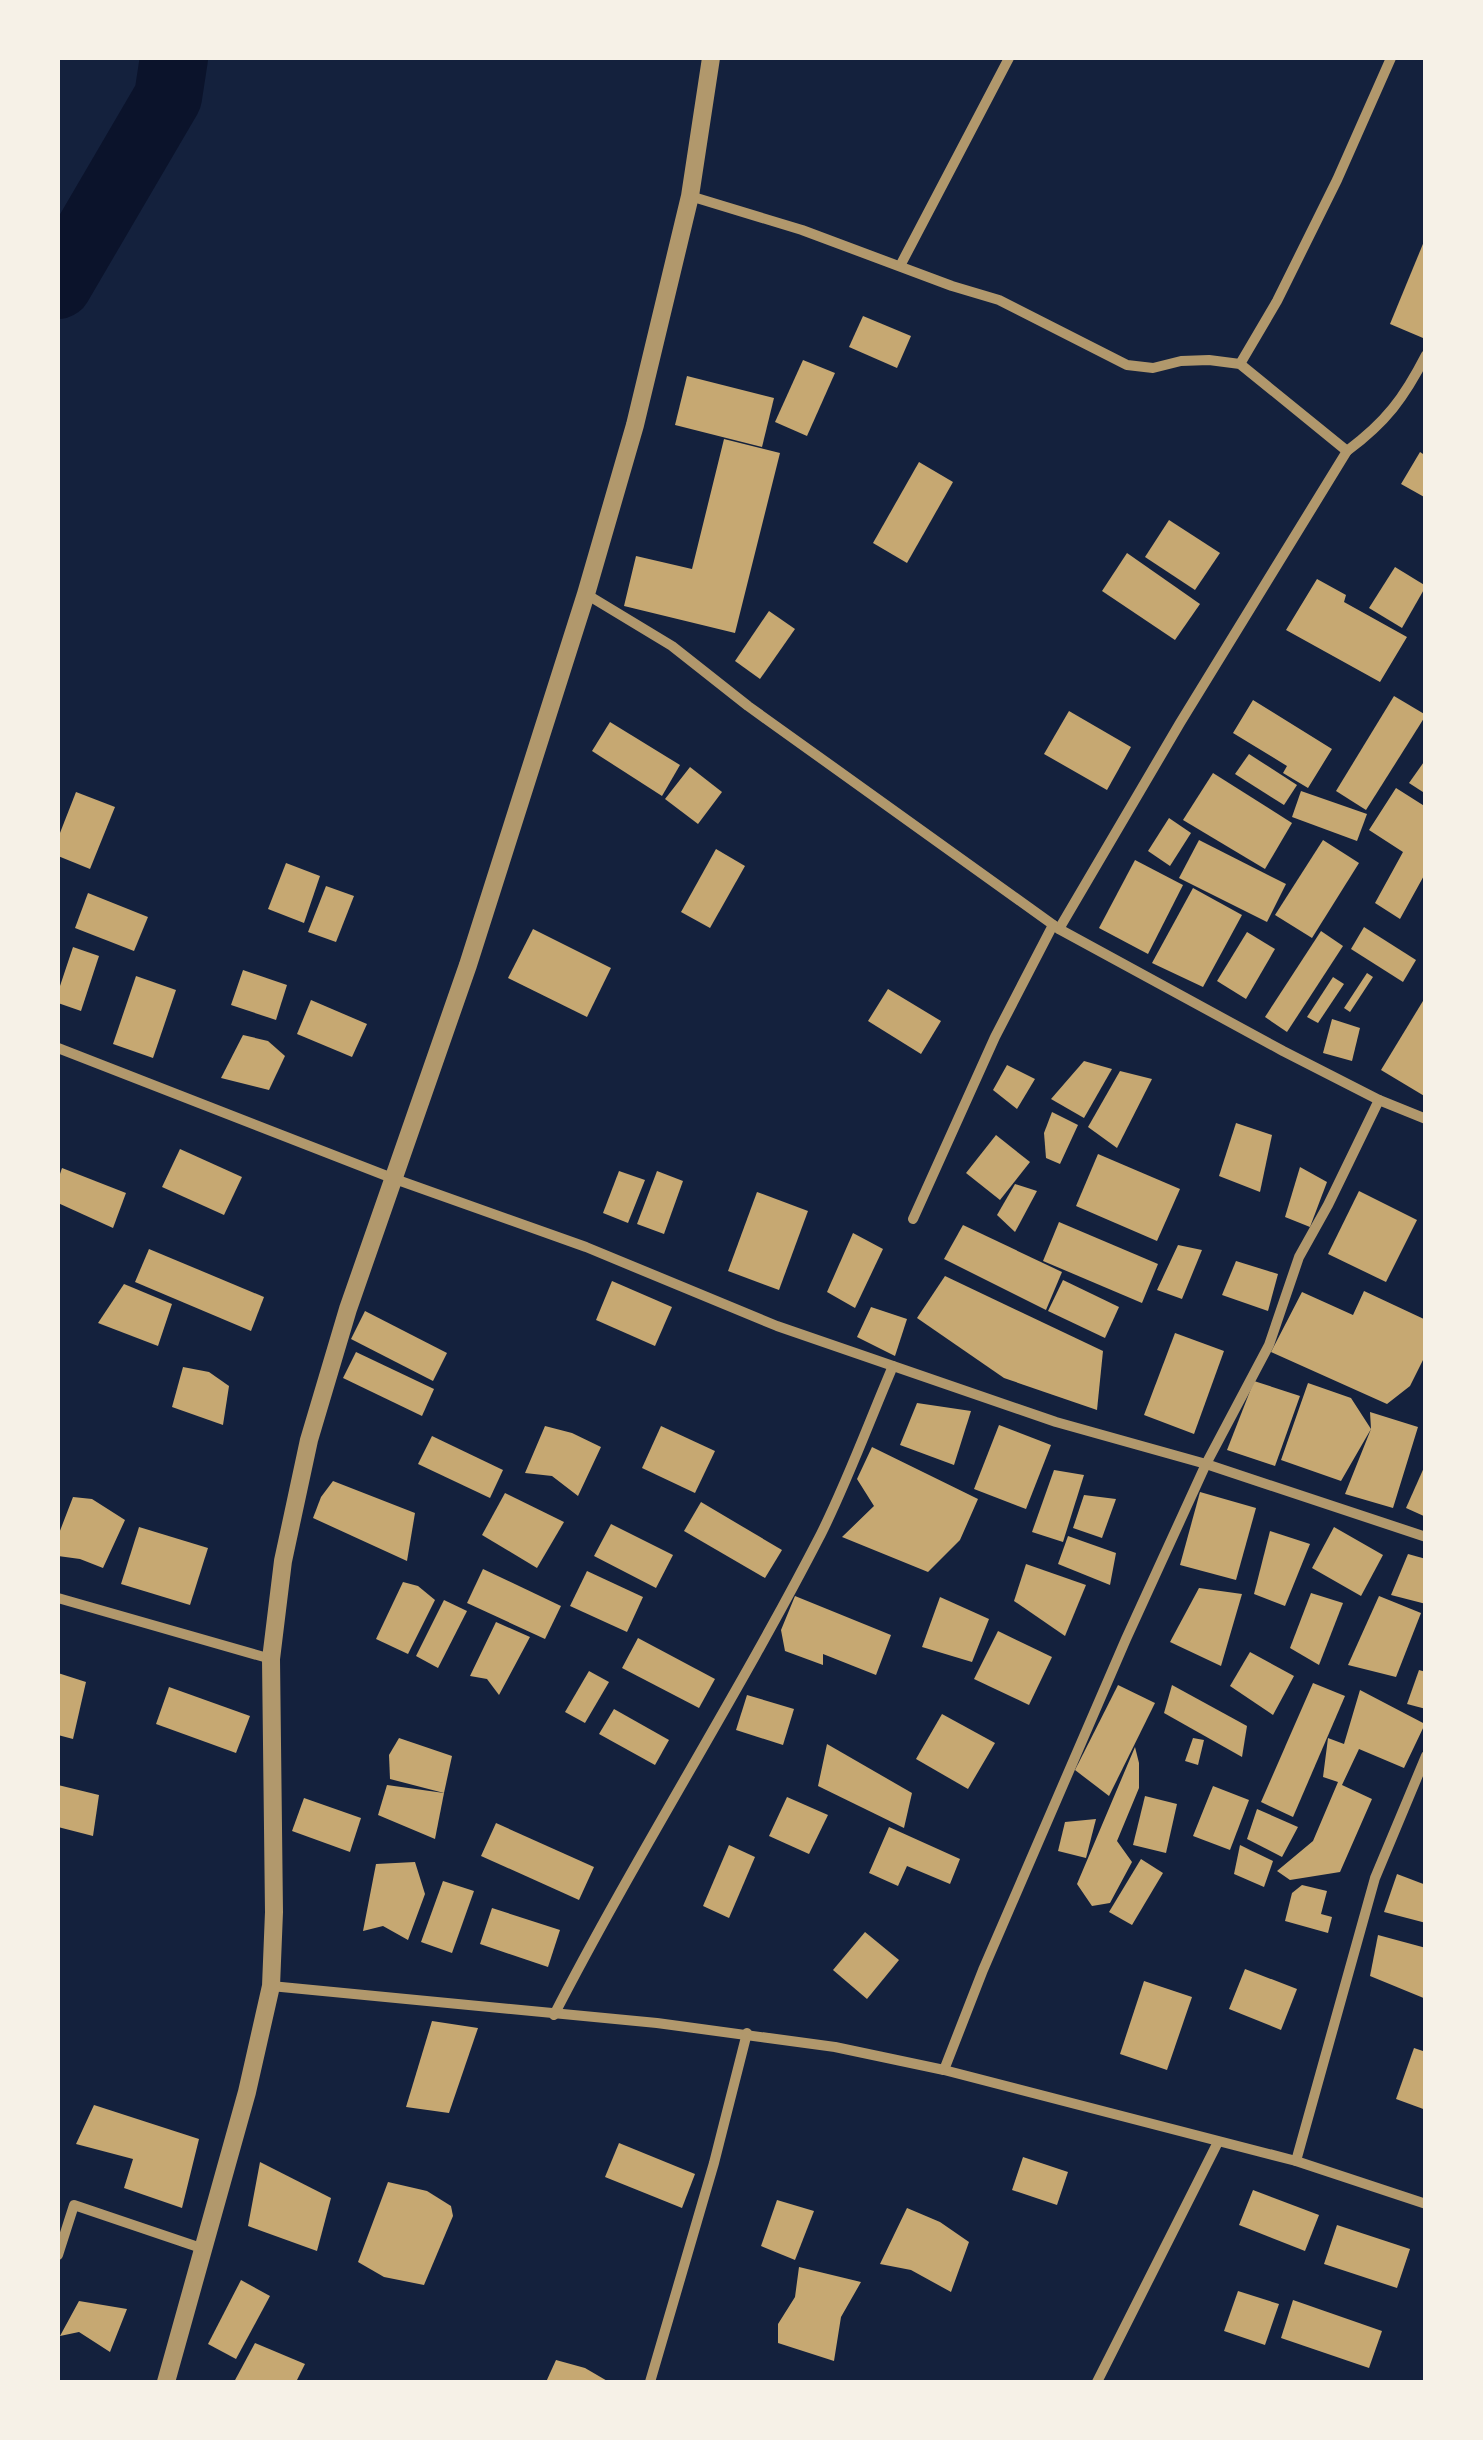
<svg xmlns="http://www.w3.org/2000/svg" width="1483" height="2440" font-family="'PT Sans Narrow',sans-serif">
<style>
.lines{fill:none;stroke-linecap:round;stroke-linejoin:round}
.river{stroke:#0b132b;stroke-width:68}
.building{fill:#c6a872}
.minor{stroke:#b1986c;stroke-width:10}
.tertiary{stroke:#b1986c;stroke-width:18}
</style>
<rect width="100%" height="100%" fill="#14213d"/>
<g class="lines">
<!-- river -->
<path class="river" d="M58,285l110,-188 6,-39"/>
</g>
<!-- building -->
<g class="building">
<path d="M1425,239l1,94 -3,5 -33,-14z"/>
<path d="M863,316l48,20 -14,32 -48,-21z"/>
<path d="M803,360l32,13 -28,63 -32,-14z"/>
<path d="M687,376l87,22 -12,49 -87,-22z"/>
<path d="M724,439l56,14 -45,180 -111,-27 12,-50 56,13z"/>
<path d="M1420,452l6,4v42l-25,-14z"/>
<path d="M919,462l34,20 -46,81 -34,-20z"/>
<path d="M1169,520l51,33 -25,37 -50,-33z"/>
<path d="M1127,553l73,51 -25,36 -73,-49z"/>
<path d="M1395,567l31,19 -24,42 -33,-20z"/>
<path d="M1317,579l29,16 -2,7 63,35 -27,45 -94,-52z"/>
<path d="M769,611l26,18 -35,50 -25,-18z"/>
<path d="M1394,696l32,19 -60,95 -30,-19z"/>
<path d="M1253,700l79,49 -24,39 -25,-15 4,-7 -54,-33z"/>
<path d="M1069,711l62,36 -24,43 -63,-36z"/>
<path d="M610,722l70,43 -18,31 -70,-45z"/>
<path d="M1249,754l48,31 -13,20 -49,-31z"/>
<path d="M1426,759v35l-17,-11z"/>
<path d="M690,767l32,25 -24,32 -33,-25z"/>
<path d="M1213,773l79,50 -27,46 -82,-49z"/>
<path d="M1396,788l30,19v65l-26,47 -25,-16 28,-51 -34,-22z"/>
<path d="M1301,791l66,23 -10,27 -65,-24z"/>
<path d="M76,792l39,15 -25,62 -32,-13v-18z"/>
<path d="M1169,818l22,15 -21,33 -22,-15z"/>
<path d="M1199,840l87,44 -19,38 -88,-44z"/>
<path d="M1323,840l36,23 -47,75 -37,-23z"/>
<path d="M716,849l29,17 -35,62 -29,-16z"/>
<path d="M1135,860l48,25 -35,69 -49,-26z"/>
<path d="M286,863l34,13 -16,47 -36,-14z"/>
<path d="M326,886l28,10 -18,46 -28,-10z"/>
<path d="M1193,888l49,27 -39,72 -51,-24z"/>
<path d="M88,893l60,24 -14,34 -59,-23z"/>
<path d="M1364,927l52,33 -13,22 -52,-33z"/>
<path d="M533,929l78,39 -24,49 -79,-39z"/>
<path d="M1321,931l22,15 -56,86 -22,-15z"/>
<path d="M1247,932l28,17 -29,50 -29,-18z"/>
<path d="M73,947l26,9 -18,55 -23,-8v-11z"/>
<path d="M243,970l44,15 -11,35 -45,-15z"/>
<path d="M1367,973l6,4 -23,35 -6,-4z"/>
<path d="M136,976l40,14 -23,68 -40,-14z"/>
<path d="M1333,977l11,7 -26,39 -11,-6z"/>
<path d="M888,989l53,32 -20,33 -53,-33z"/>
<path d="M1426,996v101l-45,-27z"/>
<path d="M311,1000l56,24 -15,33 -55,-23z"/>
<path d="M1332,1019l28,9 -8,33 -29,-8z"/>
<path d="M243,1035l25,6 17,15 -16,34 -48,-12z"/>
<path d="M1084,1061l28,8 -28,49 -33,-19z"/>
<path d="M1007,1065l28,14 -18,30 -24,-19z"/>
<path d="M1120,1071l32,8 -35,69 -29,-21z"/>
<path d="M1052,1112l26,13 -18,39 -14,-6 -2,-25z"/>
<path d="M1236,1123l36,12 -12,57 -41,-16z"/>
<path d="M996,1135l34,27 -30,38 -34,-27z"/>
<path d="M180,1149l62,28 -18,38 -62,-28z"/>
<path d="M1098,1154l82,35 -23,52 -81,-35z"/>
<path d="M1300,1167l27,15 -17,45 -25,-10z"/>
<path d="M62,1168l64,25 -13,35 -55,-25v-23z"/>
<path d="M619,1171l26,9 -17,43 -25,-10z"/>
<path d="M657,1171l26,10 -19,53 -27,-10z"/>
<path d="M1015,1184l22,7 -22,41 -18,-17z"/>
<path d="M1359,1191l58,29 -31,62 -58,-28z"/>
<path d="M757,1192l51,19 -29,79 -51,-19z"/>
<path d="M1059,1222l99,42 -16,39 -99,-42z"/>
<path d="M963,1225l99,47 -16,38 -102,-51z"/>
<path d="M853,1233l30,16 -28,59 -28,-16z"/>
<path d="M1178,1245l24,5 -20,49 -25,-9z"/>
<path d="M149,1249l115,48 -13,34 -116,-49z"/>
<path d="M1236,1261l42,13 -10,37 -46,-16z"/>
<path d="M945,1276l158,75 -6,59 -93,-32 -87,-60z"/>
<path d="M1063,1280l56,27 -14,31 -57,-27z"/>
<path d="M612,1281l60,26 -17,39 -59,-26z"/>
<path d="M124,1284l48,20 -14,42 -60,-23z"/>
<path d="M1364,1291l62,29v34l-16,32 -23,18 -116,-52 31,-60 51,23z"/>
<path d="M871,1307l36,12 -12,37 -38,-19z"/>
<path d="M365,1311l82,42 -14,28 -82,-42z"/>
<path d="M1175,1333l49,18 -30,83 -50,-19z"/>
<path d="M356,1352l78,37 -12,27 -79,-38z"/>
<path d="M183,1367l26,5 20,14 -6,39 -51,-18z"/>
<path d="M1254,1381l46,15 -25,70 -48,-16z"/>
<path d="M1308,1383l43,15 20,31 -1,-17 48,15 -25,81 -48,-14 26,-65 -30,52 -60,-21z"/>
<path d="M917,1403l54,8 -17,54 -54,-20z"/>
<path d="M999,1425l52,20 -25,64 -52,-20z"/>
<path d="M545,1426l27,7 29,14 -23,49 -26,-20 -27,-3z"/>
<path d="M661,1426l54,25 -20,42 -53,-25z"/>
<path d="M432,1436l71,34 -13,28 -72,-34z"/>
<path d="M872,1447l106,52 -18,41 -32,32 -86,-35 32,-31 -17,-27z"/>
<path d="M1426,1463v54l-20,-9z"/>
<path d="M1054,1470l30,5 -21,67 -31,-10z"/>
<path d="M333,1481l82,32 -8,48 -94,-43 8,-21z"/>
<path d="M1200,1492l56,16 -20,72 -56,-15z"/>
<path d="M505,1493l59,29 -27,46 -55,-33z"/>
<path d="M1084,1495l32,4 -14,39 -29,-10z"/>
<path d="M73,1497l19,2 33,21 -22,48 -23,-9 -22,-3v-20z"/>
<path d="M701,1502l81,48 -17,28 -81,-47z"/>
<path d="M611,1524l62,31 -17,33 -62,-32z"/>
<path d="M139,1527l69,21 -18,57 -69,-21z"/>
<path d="M1334,1527l49,28 -22,41 -49,-28z"/>
<path d="M1270,1531l40,13 -25,62 -31,-12z"/>
<path d="M1068,1536l48,17 -6,32 -52,-21z"/>
<path d="M1408,1554l18,5v45l-35,-9z"/>
<path d="M1026,1564l60,21 -21,51 -51,-35z"/>
<path d="M483,1569l78,37 -16,33 -78,-36z"/>
<path d="M587,1571l56,26 -16,35 -57,-26z"/>
<path d="M403,1582l15,4 17,14 -27,54 -32,-15z"/>
<path d="M1199,1588l43,6 -21,72 -51,-24z"/>
<path d="M1311,1593l32,10 -24,62 -29,-17z"/>
<path d="M795,1596l96,39 -15,40 -53,-21v11l-38,-14 -4,-21z"/>
<path d="M1379,1596l42,17 -25,64 -48,-12z"/>
<path d="M940,1597l49,22 -17,43 -50,-15z"/>
<path d="M444,1600l23,11 -29,57 -22,-12z"/>
<path d="M496,1622l34,15 -31,58 -12,-16 -17,-3z"/>
<path d="M998,1631l54,26 -23,48 -55,-26z"/>
<path d="M638,1638l77,41 -16,29 -77,-40z"/>
<path d="M1250,1652l44,24 -21,39 -43,-29z"/>
<path d="M1419,1670l7,2v37l-19,-5z"/>
<path d="M589,1671l20,11 -24,41 -20,-11z"/>
<path d="M58,1673l28,9 -13,57 -15,-4z"/>
<path d="M1313,1683l32,13 -52,121 -32,-15z"/>
<path d="M1118,1685l37,18 -46,93 -34,-26z"/>
<path d="M1172,1685l75,41 -5,31 -78,-44z"/>
<path d="M169,1687l81,29 -14,37 -80,-29z"/>
<path d="M1360,1690l65,34 -21,44 -45,-19 -17,36 30,14 -32,73 -50,8 -13,-9 36,-30 25,-59 -15,-5 5,-39 16,6z"/>
<path d="M747,1695l47,14 -11,36 -47,-15z"/>
<path d="M614,1709l55,31 -14,25 -56,-31z"/>
<path d="M942,1714l53,29 -27,46 -52,-30z"/>
<path d="M399,1738l53,18 -8,37 -54,-14 -1,-24z"/>
<path d="M1193,1738l11,2 -6,25 -13,-4z"/>
<path d="M827,1744l85,49 -8,35 -86,-42z"/>
<path d="M1135,1747l4,16v25l-22,53 15,21 -22,41 -18,3 -15,-22z"/>
<path d="M58,1785l41,10 -6,41 -35,-9z"/>
<path d="M387,1785l57,8 -9,46 -57,-24z"/>
<path d="M1213,1786l36,14 -19,50 -37,-14z"/>
<path d="M1145,1796l32,8 -11,49 -33,-8z"/>
<path d="M787,1797l41,18 -19,39 -40,-18z"/>
<path d="M304,1798l57,20 -11,34 -58,-21z"/>
<path d="M1257,1809l41,18 -16,30 -35,-18z"/>
<path d="M1096,1819l-10,39 -28,-7 7,-29z"/>
<path d="M496,1823l98,44 -15,33 -98,-44z"/>
<path d="M889,1827l71,32 -10,25 -43,-18 -9,20 -29,-13z"/>
<path d="M729,1845l26,12 -26,61 -26,-12z"/>
<path d="M1240,1845l33,16 -9,26 -30,-13z"/>
<path d="M1141,1859l22,14 -31,52 -23,-13z"/>
<path d="M415,1862l10,32 -17,46 -25,-14 -20,5 13,-67z"/>
<path d="M1397,1874l29,11v38l-42,-11z"/>
<path d="M443,1881l31,10 -22,62 -31,-11z"/>
<path d="M1302,1885l25,6 -6,23 11,3 -4,16 -43,-12 7,-28z"/>
<path d="M492,1908l68,22 -12,37 -68,-23z"/>
<path d="M865,1932l34,28 -32,39 -34,-29z"/>
<path d="M1378,1935l48,13v51l-56,-23z"/>
<path d="M1245,1969l52,20 -16,41 -52,-21z"/>
<path d="M1144,1981l48,16 -25,73 -47,-16z"/>
<path d="M432,2021l46,7 -29,85 -43,-6z"/>
<path d="M1414,2048l12,4v58l-30,-11z"/>
<path d="M94,2105l105,34 -17,69 -58,-20 9,-29 -57,-15z"/>
<path d="M619,2143l76,31 -13,34 -77,-31z"/>
<path d="M1023,2157l45,15 -11,33 -45,-15z"/>
<path d="M260,2162l71,36 -14,53 -69,-25z"/>
<path d="M388,2182l39,9 24,15 2,10 -29,69 -40,-8 -26,-15z"/>
<path d="M1253,2190l66,25 -14,36 -66,-26z"/>
<path d="M777,2200l37,11 -19,49 -34,-14z"/>
<path d="M907,2208l33,14 29,20 -18,50 -40,-22 -31,-6z"/>
<path d="M1337,2225l73,24 -13,39 -73,-24z"/>
<path d="M799,2267l62,15 -20,35 -7,44 -56,-18v-19l17,-27z"/>
<path d="M241,2280l29,16 -34,63 -28,-15z"/>
<path d="M1238,2291l41,13 -14,41 -41,-14z"/>
<path d="M1293,2300l89,31 -13,37 -88,-30z"/>
<path d="M79,2301l48,8 -17,43 -31,-20 -19,4z"/>
<path d="M255,2343l50,21 -9,18h-62z"/>
<path d="M556,2360l29,8 24,14h-63z"/>
</g>
<g class="lines">
<!-- minor -->
<g class="minor">
<path d="M690,196l112,34 150,56 47,14 128,65 26,3 28,-7 28,-1 31,4 107,87"/>
<path d="M900,266l109,-208"/>
<path d="M1240,364l37,-63 60,-121 54,-122"/>
<path d="M586,594l86,52 76,60 311,223 224,122 96,49 47,19"/>
<path d="M1059,929l121,-206 167,-272c39,-29 57,-53 79,-96"/>
<path d="M58,1048l334,130 194,69 191,79 279,96 150,42 220,73"/>
<path d="M913,1219l82,-182 58,-112"/>
<path d="M58,1598l213,61"/>
<path d="M271,1986l386,37 178,24 109,23 352,91 130,43"/>
<path d="M554,2015c84,-163 183,-318 267,-481 27,-54 48,-112 72,-168"/>
<path d="M944,2070l39,-100 143,-331 80,-175 63,-119 30,-88 29,-52 51,-105"/>
<path d="M1296,2161l79,-283 51,-122"/>
<path d="M58,2255l16,-50 130,44"/>
<path d="M650,2382l64,-219 33,-130"/>
<path d="M1097,2382l121,-240"/>
</g>
<!-- tertiary -->
<path class="tertiary" d="M166,2382l81,-290 24,-106 3,-74 -3,-253 12,-98 26,-121 39,-131 120,-344 118,-371 49,-169 55,-229 21,-138"/>
</g>
<!-- border -->
<rect width="1483" height="2440" fill="none" stroke="#f6f1e7" stroke-width="120"/>
</svg>
